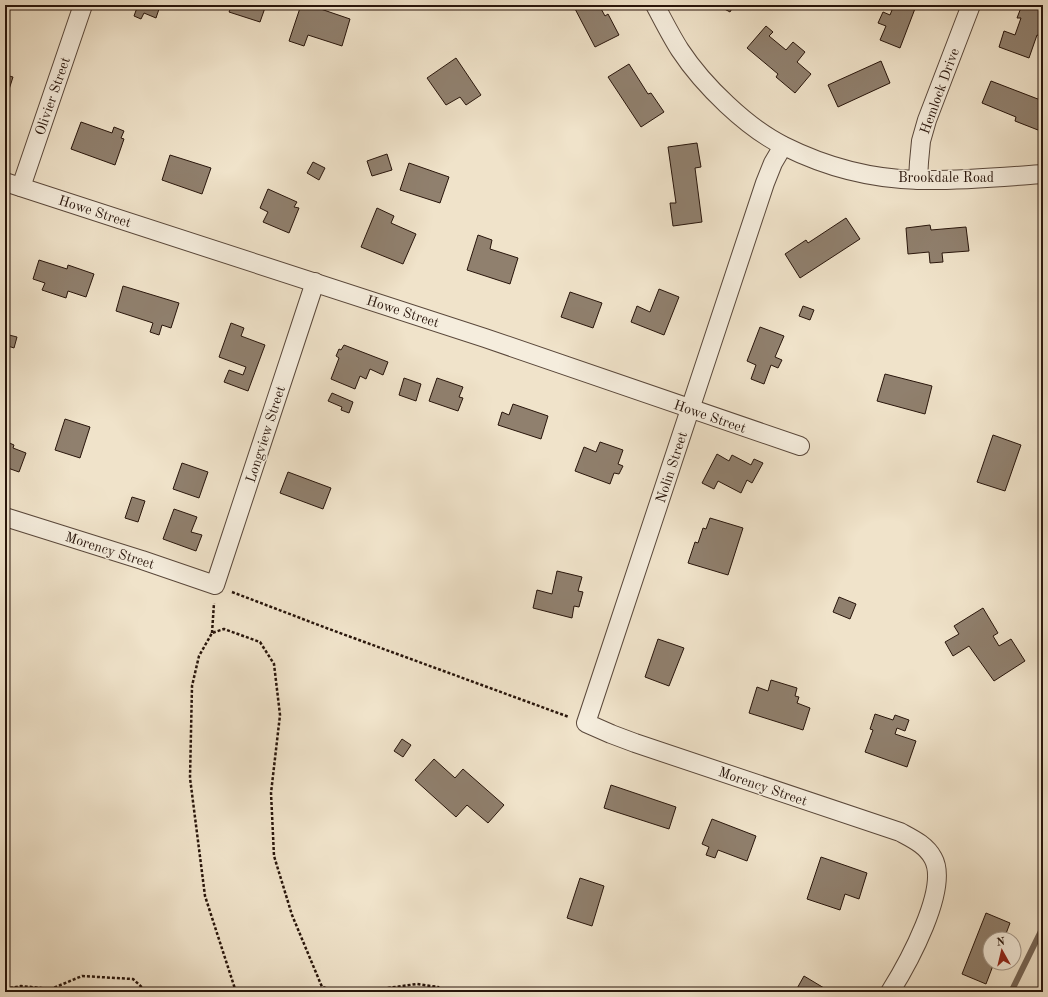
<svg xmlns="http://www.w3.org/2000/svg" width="1048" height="997" font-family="'Old Standard TT',serif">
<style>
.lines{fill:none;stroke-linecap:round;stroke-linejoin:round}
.stream{stroke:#776757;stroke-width:6}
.building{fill:#90806e;stroke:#28150b}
.minor-casing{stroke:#5a483b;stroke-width:20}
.path{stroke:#28150b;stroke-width:2.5;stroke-dasharray:3 2;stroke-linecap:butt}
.minor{stroke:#f5eddd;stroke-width:18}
.labels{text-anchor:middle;stroke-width:3;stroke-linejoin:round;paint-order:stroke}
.street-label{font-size:14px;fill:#28150b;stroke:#f5eddd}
</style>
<rect width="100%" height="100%" fill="#f0e3ca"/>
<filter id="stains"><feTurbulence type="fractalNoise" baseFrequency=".005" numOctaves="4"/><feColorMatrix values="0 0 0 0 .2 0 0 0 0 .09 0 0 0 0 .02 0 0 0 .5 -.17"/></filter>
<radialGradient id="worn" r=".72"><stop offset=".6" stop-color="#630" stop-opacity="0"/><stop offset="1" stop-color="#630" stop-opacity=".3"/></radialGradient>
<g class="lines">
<!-- stream -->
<path class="stream" d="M1011,992l32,-65"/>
</g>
<!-- building -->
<g class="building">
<path d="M138,5h15l-1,2 7,2 -3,9 -12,-5 -3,6 -7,-3z"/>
<path d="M232,5h34l-6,17 -31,-10z"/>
<path d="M301,5h8l41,14 -8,27 -34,-11 -4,11 -15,-5z"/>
<path d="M573,5h26l6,11 3,-2 11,21 -24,12z"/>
<path d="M717,5h17l-4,7z"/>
<path d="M894,5h25v2l-3,-1 -16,42 -20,-8 6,-14 -8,-3 5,-11 7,3z"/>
<path d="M1022,5h21v32l-6,-2 -8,23 -30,-11 5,-16 11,4 6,-17h-4z"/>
<path d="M766,26l7,6 -4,4 17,14 7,-8 12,10 -8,10 14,12 -16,19 -19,-16 2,-3 -31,-26z"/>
<path d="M456,58l25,37 -15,10 -6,-8 -14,8 -19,-27z"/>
<path d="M881,61l9,22 -52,24 -10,-22z"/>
<path d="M629,64l19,30 3,-1 13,19 -23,15 -33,-50z"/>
<path d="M5,75l8,2 -8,25z"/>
<path d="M991,81l52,20v15l-5,14 -23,-9 1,-4 -34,-14z"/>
<path d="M81,122l31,11 2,-6 10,4 -3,7 3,1 -9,26 -44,-16z"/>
<path d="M697,143l4,24 -6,1 7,54 -29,4 -3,-23h6l-8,-56z"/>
<path d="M387,154l5,16 -20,6 -5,-15z"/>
<path d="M170,155l41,13 -9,26 -40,-14z"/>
<path d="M313,162l12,6 -6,12 -12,-7z"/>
<path d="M409,163l40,14 -9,26 -40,-13z"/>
<path d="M268,189l29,13 -3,5 5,1 -10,25 -26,-11 5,-10 -8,-4z"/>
<path d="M377,208l17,8 -3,7 25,11 -13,30 -42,-17z"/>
<path d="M846,218l14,21 -60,39 -15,-24 21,-14 2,3z"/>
<path d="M930,225l1,5 35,-3 3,24 -27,2 1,9 -13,1 -1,-11 -21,2 -2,-26z"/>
<path d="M478,235l14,5 -2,9 28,9 -8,26 -43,-14z"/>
<path d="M39,260l28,9 1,-4 26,9 -8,23 -18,-6 -2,7 -24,-8 3,-7 -12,-4z"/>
<path d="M123,286l56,17 -8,25 -9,-3 -3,10 -9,-3 3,-9 -37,-12z"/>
<path d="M659,289l20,8 -15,38 -33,-13 6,-16 13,6z"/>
<path d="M570,292l32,11 -9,25 -32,-11z"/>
<path d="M803,306l11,4 -4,10 -11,-4z"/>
<path d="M231,323l13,5 -3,8 24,9 -17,46 -24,-9 5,-12 14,5 3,-8 -27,-10z"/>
<path d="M760,327l24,9 -9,21 7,3 -4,8 -7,-3 -7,19 -13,-5 5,-14 -9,-4z"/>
<path d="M5,334l12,3 -3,11 -9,-3z"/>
<path d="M344,345l44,17 -5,13 -13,-6 -4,10 -6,-3 -5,13 -24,-10 8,-21 -3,-2 3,-7 2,1z"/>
<path d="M885,374l47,12 -7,28 -48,-13z"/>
<path d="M404,378l17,6 -5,17 -17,-6z"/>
<path d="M437,378l26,9 -4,10 4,1 -5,13 -29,-10z"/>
<path d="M332,393l21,9 -4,11 -8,-3 1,-3 -14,-6z"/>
<path d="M513,404l35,12 -7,23 -43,-14 4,-13 7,3z"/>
<path d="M65,419l25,8 -10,31 -25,-8z"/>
<path d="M993,435l28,10 -16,46 -28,-9z"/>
<path d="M5,441l9,4 -1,3 13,5 -7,19 -14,-5z"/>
<path d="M600,442l23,8 -5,14 5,2 -4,8 -5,-1 -4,11 -35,-13 9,-24 12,5z"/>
<path d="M717,454l12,7 3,-6 19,10 3,-6 9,4 -11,20 -5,-3 -6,13 -23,-12 -4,8 -12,-6z"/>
<path d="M182,463l26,9 -9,26 -26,-9z"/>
<path d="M288,472l43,16 -8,21 -43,-16z"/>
<path d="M132,497l13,4 -7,21 -13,-4z"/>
<path d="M174,509l23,8 -6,15 11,3 -6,16 -33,-12z"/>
<path d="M710,518l33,10 -15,47 -40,-12 7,-21 3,1 5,-15 3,1z"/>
<path d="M557,571l25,6 -4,14 5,1 -4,15 -5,-1 -2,12 -39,-10 4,-18 15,4z"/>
<path d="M839,597l17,7 -6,15 -17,-7z"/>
<path d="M983,608l15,25 -5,3 6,10 12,-7 14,22 -31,20 -25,-35 -16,10 -8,-14 14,-8 -5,-8z"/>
<path d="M658,639l26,9 -15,38 -24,-9z"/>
<path d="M771,680l26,8 -2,8 4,1 -2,6 13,5 -7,22 -54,-17 8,-26 11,4z"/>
<path d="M875,714l18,6 2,-5 14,5 -4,11 -8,-3 -2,6 21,7 -9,26 -42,-15 8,-22 -3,-1z"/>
<path d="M402,739l9,6 -8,12 -9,-6z"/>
<path d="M434,759l21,19 8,-9 41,36 -16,18 -21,-18 -11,12 -41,-37z"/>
<path d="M611,785l65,22 -7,22 -65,-21z"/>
<path d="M712,819l44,17 -9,25 -29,-11 -3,8 -9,-3 3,-8 -7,-3z"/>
<path d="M821,857l46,16 -8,26 -14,-5 -5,16 -33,-11z"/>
<path d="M580,878l24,8 -12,40 -25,-8z"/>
<path d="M986,913l24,10 -6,16h-14v24h4l-8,21 -24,-10z"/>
<path d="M804,976l25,15 -34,1z"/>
</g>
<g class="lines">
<!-- minor casing -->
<g class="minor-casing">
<g id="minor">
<path d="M655,5c8,15 16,31 25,45 23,35 67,78 104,96 42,21 88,33 135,34 41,1 83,-3 124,-6"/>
<path d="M783,146l-10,17 -8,20 -179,540 25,11 24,9 265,89c13,7 26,13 33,26 17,30 -26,107 -43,134"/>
<path d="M918,180l1,-18 2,-21 6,-21 44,-115"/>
<path d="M5,182l480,156 315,108"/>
<path d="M21,187l62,-182"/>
<path d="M5,517l137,43 73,25 100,-303"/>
</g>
</g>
<!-- path -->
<g class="path">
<path d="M232,592l97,37 240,88"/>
<path d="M212,633l2,-30"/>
<path d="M5,989l16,-3 30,3 31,-13 51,3 14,13"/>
<path d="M236,992l-31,-96 -15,-118 2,-92 7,-30 13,-23 12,-4 36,13 14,22 6,51 -9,78 3,63 18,59 30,72 19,5"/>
<path d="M358,992l59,-8 21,3 5,5"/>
</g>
<!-- minor -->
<use href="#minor" class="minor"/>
</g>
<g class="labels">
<!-- street labels -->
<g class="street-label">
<text transform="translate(939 91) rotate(-70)" y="5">Hemlock Drive</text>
<text transform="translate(52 96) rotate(-71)" y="5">Olivier Street</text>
<text x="946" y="182">Brookdale Road</text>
<text transform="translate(95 211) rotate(18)" y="5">Howe Street</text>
<text transform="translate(403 311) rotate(18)" y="5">Howe Street</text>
<text transform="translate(710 416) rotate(19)" y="5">Howe Street</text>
<text transform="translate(265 434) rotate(-72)" y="5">Longview Street</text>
<text transform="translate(671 467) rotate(-72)" y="5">Nolin Street</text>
<text transform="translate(110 550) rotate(18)" y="5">Morency Street</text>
<text transform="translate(763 786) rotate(19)" y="5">Morency Street</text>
</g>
</g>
<!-- margin -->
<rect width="1048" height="997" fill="none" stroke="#f0e3ca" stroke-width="20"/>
<rect x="6" y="6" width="1036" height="985" fill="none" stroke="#28150b" stroke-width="2"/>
<rect x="10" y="10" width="1028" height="977" fill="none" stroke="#28150b"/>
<!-- north arrow -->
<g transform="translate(1002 951) rotate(352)"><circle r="19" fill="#f5eddd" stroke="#a39789"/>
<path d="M0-3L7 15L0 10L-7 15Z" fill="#8f2418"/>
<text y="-6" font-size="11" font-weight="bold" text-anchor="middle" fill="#28150b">N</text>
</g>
<rect width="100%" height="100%" filter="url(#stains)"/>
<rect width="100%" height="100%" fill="url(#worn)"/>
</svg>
